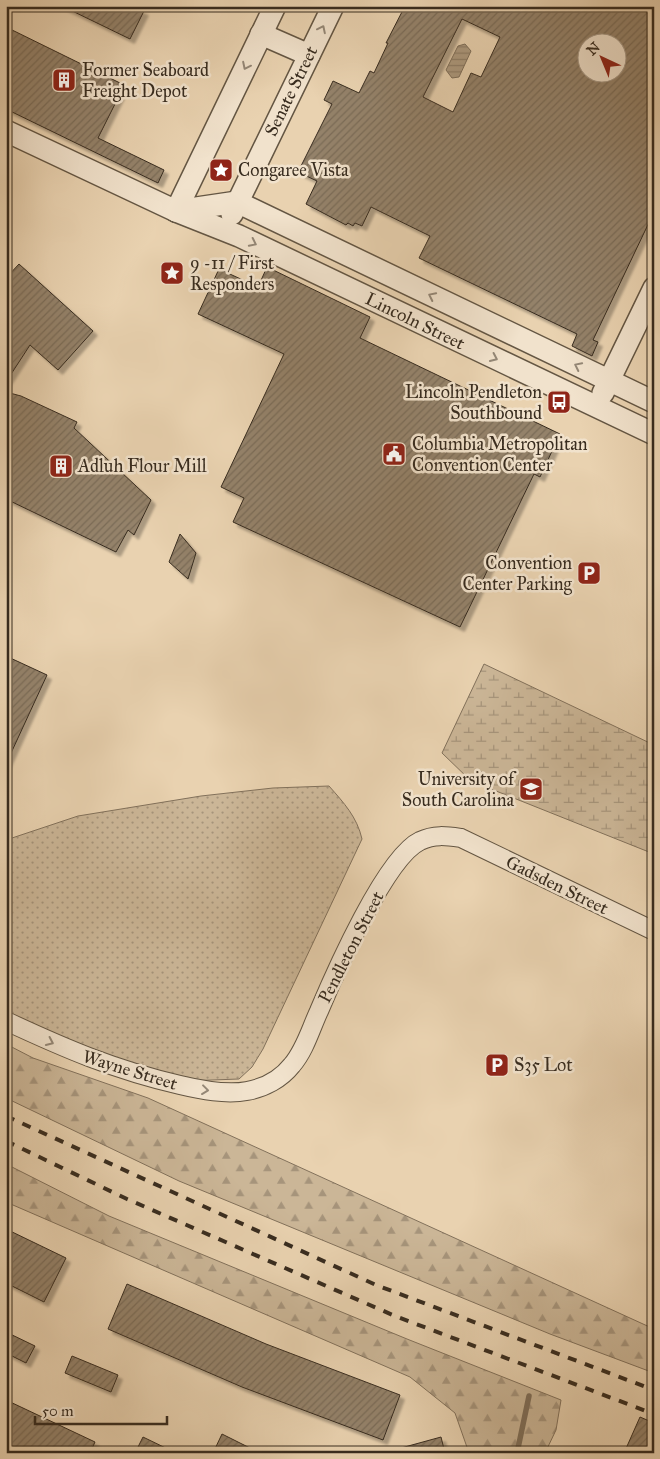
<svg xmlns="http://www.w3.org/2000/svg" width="660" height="1459" font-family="'IM FELL Great Primer',serif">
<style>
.grass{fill:url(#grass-dots);stroke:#82715b}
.forest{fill:url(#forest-firs);stroke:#82715b}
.wetland{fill:url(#wetland-marsh);stroke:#82715b}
.water{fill:url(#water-rules);stroke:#7e6e59}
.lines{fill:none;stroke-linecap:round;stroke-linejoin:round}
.stream{stroke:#7e6e59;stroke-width:5.5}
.building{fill:url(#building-hatch);stroke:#382c1f;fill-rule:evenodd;filter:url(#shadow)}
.minor-casing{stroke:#645643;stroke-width:20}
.tertiary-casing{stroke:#645643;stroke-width:24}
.minor{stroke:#f1e2cc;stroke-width:18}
.tertiary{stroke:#f1e2cc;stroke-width:21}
.rail{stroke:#382c1f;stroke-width:4;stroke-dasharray:9 9;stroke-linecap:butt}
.oneway{stroke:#948776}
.labels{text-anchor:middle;stroke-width:5;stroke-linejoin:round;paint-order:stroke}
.poi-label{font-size:18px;fill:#382c1f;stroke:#f1e2cc;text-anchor:start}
.street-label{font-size:18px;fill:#382c1f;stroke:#f1e2cc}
</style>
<defs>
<pattern id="grass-dots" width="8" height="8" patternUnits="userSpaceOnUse" patternTransform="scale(1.25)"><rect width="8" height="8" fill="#cbb697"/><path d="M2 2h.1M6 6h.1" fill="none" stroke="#a6947b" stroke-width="1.8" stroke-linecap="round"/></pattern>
<pattern id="forest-firs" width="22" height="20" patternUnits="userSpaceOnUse" patternTransform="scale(1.25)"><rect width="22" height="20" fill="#cbb697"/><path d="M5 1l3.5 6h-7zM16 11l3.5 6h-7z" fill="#a6947b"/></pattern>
<pattern id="wetland-marsh" width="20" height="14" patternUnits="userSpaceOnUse" patternTransform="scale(1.25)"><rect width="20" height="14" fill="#cbb697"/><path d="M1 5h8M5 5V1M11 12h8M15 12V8" fill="none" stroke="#a6947b"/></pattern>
<pattern id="water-rules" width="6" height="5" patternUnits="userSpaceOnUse" patternTransform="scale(1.25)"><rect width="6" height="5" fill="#ad9a7f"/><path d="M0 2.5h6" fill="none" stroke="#8e7e67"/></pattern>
<pattern id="building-hatch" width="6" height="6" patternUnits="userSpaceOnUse" patternTransform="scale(1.25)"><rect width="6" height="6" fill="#94826a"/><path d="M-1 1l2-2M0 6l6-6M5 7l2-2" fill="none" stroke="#7a6b57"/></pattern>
<filter id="shadow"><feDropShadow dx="4.5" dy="4.5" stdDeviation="1" flood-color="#0004"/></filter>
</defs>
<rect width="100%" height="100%" fill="#e9d2b0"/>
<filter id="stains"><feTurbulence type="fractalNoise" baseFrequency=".004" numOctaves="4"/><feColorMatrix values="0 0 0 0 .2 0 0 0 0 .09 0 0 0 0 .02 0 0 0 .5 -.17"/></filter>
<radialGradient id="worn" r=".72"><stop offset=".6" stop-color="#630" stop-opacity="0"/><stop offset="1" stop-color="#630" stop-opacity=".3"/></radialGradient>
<!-- grass -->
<path class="grass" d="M329,786c15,17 28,31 33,53l-99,210 -11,18 -13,12 -54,2 -93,-29 -86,-40v-172l72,-24 123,-20 72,-8z"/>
<!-- forest -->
<g class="forest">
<path d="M6,1044l27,14 115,40 506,231v44l-104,-39 -371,-153 -173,-83z"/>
<path d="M6,1164l103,52 298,123 154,61 -5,30 -11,23h-76l-14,-40 -45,-36 -404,-175z"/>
</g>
<!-- wetland -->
<path class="wetland" d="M484,664l170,81v109l-183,-73 -29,-28z"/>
<!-- water -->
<path class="water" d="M465,44l6,7 -12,26 -7,1 -6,-8 12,-24z"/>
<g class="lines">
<!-- stream -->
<path class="stream" d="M517,1453l12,-57"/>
</g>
<!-- building -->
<g class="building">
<path d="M62,6h71l11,5 -14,28z"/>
<path d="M405,6h229l20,10v196l-61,128 5,2 -6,14 -20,-10 5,-12 -158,-76 11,-22 -59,-29 -9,19 -7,-3 -2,3 -5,-3 -2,2 -40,-21 11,-23 -17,-8 3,-6 -2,-1 31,-62 -8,-4 9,-19 26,12 11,-22 4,2 14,-30h-2zM462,19l38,18 -19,40 -10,-4 -18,39 -30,-15zM588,42h30v30h-30z"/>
<path d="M6,27l114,56 -2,5 4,2 -24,48 66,32 -6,13 -152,-74z"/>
<path d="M19,264l74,67 -35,39 -28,-25 -24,37v-104z"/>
<path d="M267,267l103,50 -10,21 200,96 -20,43 -6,-3 -74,153 -227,-105 11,-24 -23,-11 63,-133 -86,-40 21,-45 39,18z"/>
<path d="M6,392l15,4 56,26 -3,6 77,72 -17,35 -6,-5 -12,22 -110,-53z"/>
<path d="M180,534l16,19 -8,26 -19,-17z"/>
<path d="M6,656l41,19 -41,89z"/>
<path d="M6,1229l60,29 -22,44 -38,-19z"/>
<path d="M127,1284l139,60 134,51 -17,45 -141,-53 -134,-58z"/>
<path d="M6,1332l29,14 -9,17 -20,-10z"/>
<path d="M72,1356l46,19 -7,17 -46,-19z"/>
<path d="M6,1400l89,42 -5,11h-84z"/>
<path d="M640,1417l14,6v17l-6,13h-24z"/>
<path d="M222,1434l38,19h-47z"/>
<path d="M143,1437l33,16h-41z"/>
<path d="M441,1437l4,16h-43l-1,-5z"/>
</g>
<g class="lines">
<!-- minor casing -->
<g class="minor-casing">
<path id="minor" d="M6,1021c60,28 109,49 174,64 21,5 46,10 67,6 17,-3 34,-12 45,-26 13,-15 19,-37 27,-54 16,-38 67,-154 101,-170 14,-7 27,-5 41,-3l193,93"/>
</g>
<!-- tertiary casing -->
<g class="tertiary-casing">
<g id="tertiary">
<path d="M261,34l48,21"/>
<path d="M6,131l170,80 63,25 415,198"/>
<path d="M176,211l61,-9 417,200"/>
<path d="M176,211l99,-205"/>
<path d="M232,214l101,-208"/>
<path d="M603,393l51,-105"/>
</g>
</g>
<!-- minor -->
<use href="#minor" class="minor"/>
<!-- tertiary -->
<use href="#tertiary" class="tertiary"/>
<!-- rail -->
<g class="rail">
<path d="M6,1116l370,169 278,105"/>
<path d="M6,1141l121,58 268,117 259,98"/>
</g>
</g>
<!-- one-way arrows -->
<defs><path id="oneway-chevron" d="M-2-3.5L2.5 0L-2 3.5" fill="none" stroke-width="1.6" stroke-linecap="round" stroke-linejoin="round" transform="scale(1.25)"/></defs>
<g class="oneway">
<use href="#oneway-chevron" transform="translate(322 29) rotate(-64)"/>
<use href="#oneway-chevron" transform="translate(246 66) rotate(116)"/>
<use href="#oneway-chevron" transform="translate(253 243) rotate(26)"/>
<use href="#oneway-chevron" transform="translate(432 296) rotate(-154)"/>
<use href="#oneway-chevron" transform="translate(494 358) rotate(25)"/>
<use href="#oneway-chevron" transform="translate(578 366) rotate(-154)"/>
<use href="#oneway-chevron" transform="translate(50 1042) rotate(25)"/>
<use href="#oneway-chevron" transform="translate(205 1090) rotate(7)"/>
</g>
<!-- icons -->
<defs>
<g id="building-square" transform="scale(1.25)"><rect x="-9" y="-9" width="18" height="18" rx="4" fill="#8f2418" stroke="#f1e2cc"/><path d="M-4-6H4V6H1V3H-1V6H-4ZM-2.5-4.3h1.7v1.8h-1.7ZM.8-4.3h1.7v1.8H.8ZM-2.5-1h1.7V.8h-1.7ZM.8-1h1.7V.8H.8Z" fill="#fff"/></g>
<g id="sight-square" transform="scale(1.25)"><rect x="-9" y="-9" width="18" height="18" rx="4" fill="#8f2418" stroke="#f1e2cc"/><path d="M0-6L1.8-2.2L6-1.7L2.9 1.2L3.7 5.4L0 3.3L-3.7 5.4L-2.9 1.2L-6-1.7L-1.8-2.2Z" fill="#fff"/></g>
<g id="bus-square" transform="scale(1.25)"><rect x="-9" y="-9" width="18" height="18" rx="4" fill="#8f2418" stroke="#f1e2cc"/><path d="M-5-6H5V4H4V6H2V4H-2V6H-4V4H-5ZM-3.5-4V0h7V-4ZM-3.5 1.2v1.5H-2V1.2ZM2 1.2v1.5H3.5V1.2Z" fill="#fff"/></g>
<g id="civic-square" transform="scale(1.25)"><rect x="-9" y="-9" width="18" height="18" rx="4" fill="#8f2418" stroke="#f1e2cc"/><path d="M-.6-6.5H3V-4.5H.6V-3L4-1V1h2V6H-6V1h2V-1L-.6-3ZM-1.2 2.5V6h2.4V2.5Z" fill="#fff"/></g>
<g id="parking-square" transform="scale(1.25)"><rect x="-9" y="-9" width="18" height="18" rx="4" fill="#8f2418" stroke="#f1e2cc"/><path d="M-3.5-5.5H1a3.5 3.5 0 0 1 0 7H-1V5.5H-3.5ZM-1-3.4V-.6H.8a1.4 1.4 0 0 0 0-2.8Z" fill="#fff"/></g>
<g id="university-square" transform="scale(1.25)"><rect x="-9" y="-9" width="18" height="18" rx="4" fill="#8f2418" stroke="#f1e2cc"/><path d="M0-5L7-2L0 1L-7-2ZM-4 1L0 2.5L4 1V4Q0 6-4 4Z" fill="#fff"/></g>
</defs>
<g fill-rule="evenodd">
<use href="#building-square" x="64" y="80"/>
<use href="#sight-square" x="221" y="170"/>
<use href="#sight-square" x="172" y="273"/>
<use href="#bus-square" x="559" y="402"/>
<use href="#civic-square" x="394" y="454"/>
<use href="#building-square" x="61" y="466"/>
<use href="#parking-square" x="589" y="573"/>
<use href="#university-square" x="531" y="789"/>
<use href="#parking-square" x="497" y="1065"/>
</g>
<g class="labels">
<!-- poi labels -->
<g class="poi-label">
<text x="82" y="76">Former Seaboard<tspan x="82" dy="21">Freight Depot</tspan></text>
<text x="238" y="176">Congaree Vista</text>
<text x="190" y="269">9 -11 / First<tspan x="190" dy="21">Responders</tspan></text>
<text x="542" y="398" text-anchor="end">Lincoln Pendleton<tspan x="542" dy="21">Southbound</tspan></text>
<text x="412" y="450">Columbia Metropolitan<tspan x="412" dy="21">Convention Center</tspan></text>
<text x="78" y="472">Adluh Flour Mill</text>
<text x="572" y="569" text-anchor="end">Convention<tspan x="572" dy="21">Center Parking</tspan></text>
<text x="514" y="785" text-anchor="end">University of<tspan x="514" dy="21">South Carolina</tspan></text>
<text x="514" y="1071">S35 Lot</text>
</g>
<!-- street labels -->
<g class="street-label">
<text transform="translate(291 91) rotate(-64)" y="6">Senate Street</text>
<text transform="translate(415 321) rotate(26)" y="6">Lincoln Street</text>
<text transform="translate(557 885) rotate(26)" y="6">Gadsden Street</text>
<text transform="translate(351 947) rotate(-63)" y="6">Pendleton Street</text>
<text transform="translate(130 1070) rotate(17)" y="6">Wayne Street</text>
</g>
</g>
<!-- margin -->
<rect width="660" height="1459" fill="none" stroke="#e9d2b0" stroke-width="25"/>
<rect x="8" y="8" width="645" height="1444" fill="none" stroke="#382c1f" stroke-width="2.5"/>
<rect x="12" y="12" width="635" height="1434" fill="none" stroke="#382c1f"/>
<!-- north arrow -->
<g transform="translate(602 58) rotate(316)"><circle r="24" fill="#f1e2cc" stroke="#a79987"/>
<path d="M0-4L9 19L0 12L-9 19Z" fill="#8f2418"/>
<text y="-8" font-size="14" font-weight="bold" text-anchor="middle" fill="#382c1f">N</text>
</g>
<!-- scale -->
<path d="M35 1416v8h132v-8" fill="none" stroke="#382c1f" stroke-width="2.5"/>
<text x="42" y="1416" font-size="15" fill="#382c1f" stroke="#f1e2cc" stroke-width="4" paint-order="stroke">50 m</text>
<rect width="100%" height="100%" filter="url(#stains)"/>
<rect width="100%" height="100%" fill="url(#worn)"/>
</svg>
